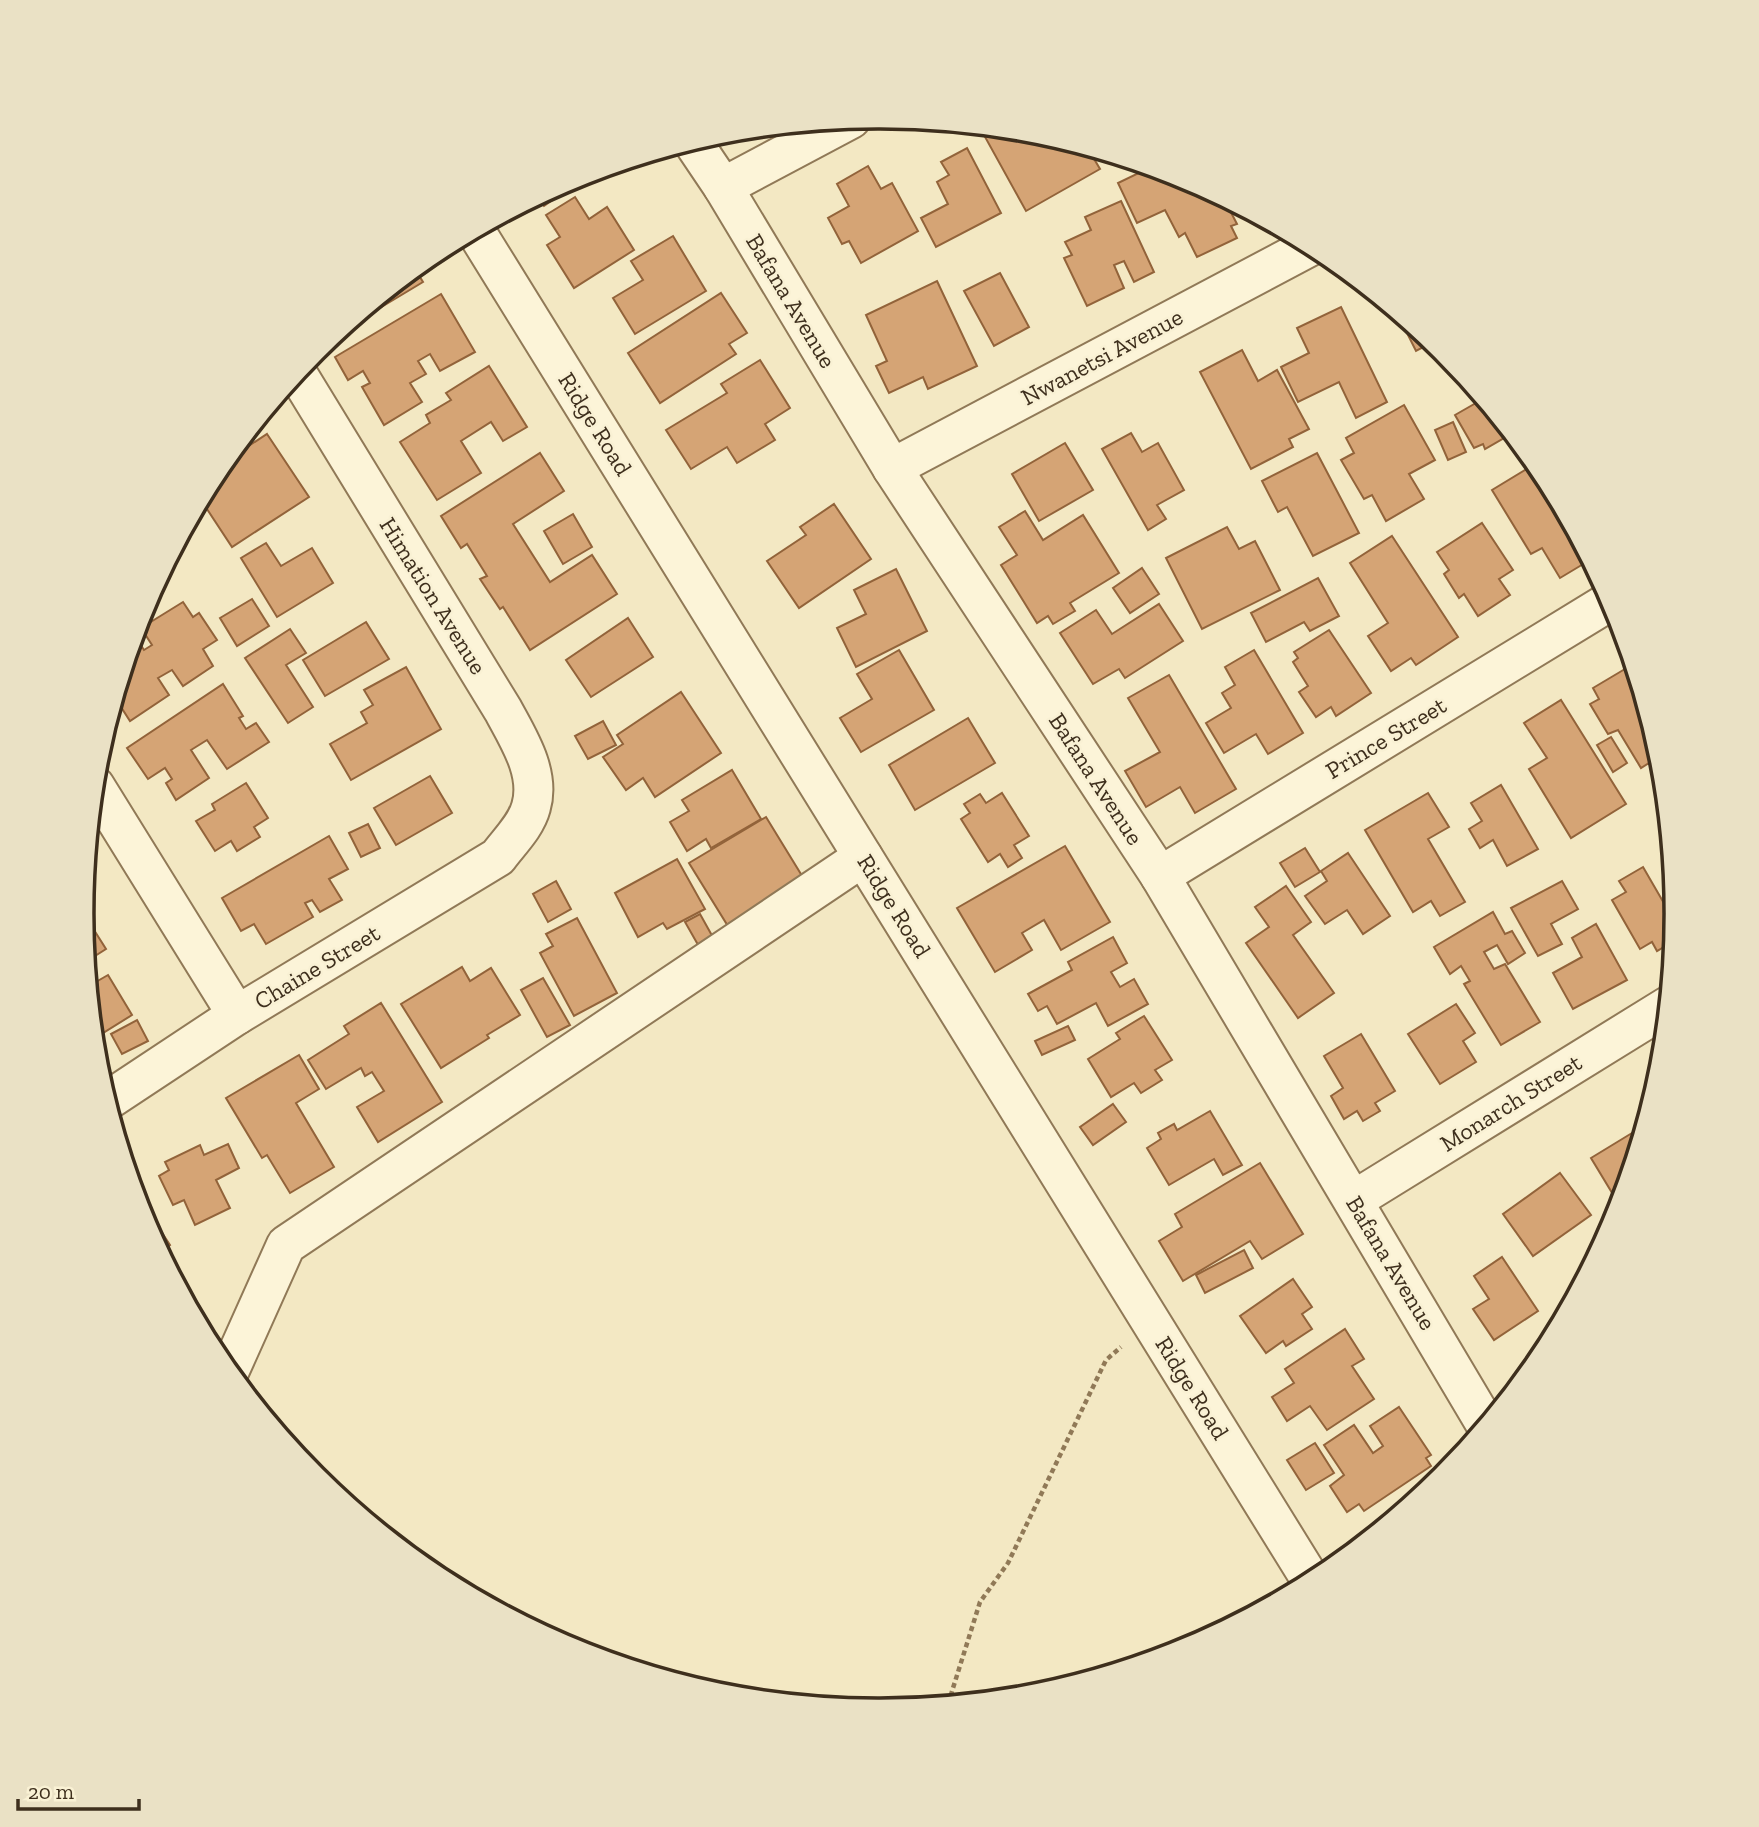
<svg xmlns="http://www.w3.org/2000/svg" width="1759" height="1827" font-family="'Zilla Slab',serif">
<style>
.building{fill:#d5a475;stroke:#92633a;stroke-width:2}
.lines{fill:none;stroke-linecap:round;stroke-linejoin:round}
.minor-casing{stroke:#907957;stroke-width:42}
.path{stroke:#907957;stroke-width:4.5;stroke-dasharray:5 3.5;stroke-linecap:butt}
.minor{stroke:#fcf4d8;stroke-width:38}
.labels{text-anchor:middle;stroke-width:5;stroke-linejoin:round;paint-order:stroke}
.street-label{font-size:24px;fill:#3e2f1d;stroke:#f9f1d4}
.rim{fill:none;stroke:#3e2f1d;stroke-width:3.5}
</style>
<rect width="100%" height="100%" fill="#f3e8c3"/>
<!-- building -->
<g class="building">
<path d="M979,126l56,6 52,15 13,22 -74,42z"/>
<path d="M967,148l34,65 -65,34 -15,-29 27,-14 -11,-22 12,-7 -8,-13z"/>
<path d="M622,162l-27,20 -5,-8 -46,32 -7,-9 38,-20z"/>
<path d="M868,166l13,23 11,-6 26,48 -57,32 -12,-22 -7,3 -14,-26 21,-12 -12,-22z"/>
<path d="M1151,167l34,10 31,16 3,8 5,-2 13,25 -6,2 6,12 -40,19 -12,-24 -6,4 -14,-27 -28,13 -19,-40z"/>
<path d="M575,197l14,22 18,-12 27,43 -60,38 -27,-43 13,-8 -14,-22z"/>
<path d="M1121,201l33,71 -20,10 -10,-21 -10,4 10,23 -37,18 -23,-48 8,-3 -7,-13 26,-12 -6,-13z"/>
<path d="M673,236l33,55 -71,43 -22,-36 30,-18 -12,-19z"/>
<path d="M415,269l8,13 -93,56z"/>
<path d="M1000,273l29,54 -35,19 -30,-55z"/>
<path d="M937,281l40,85 -49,23 -5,-12 -34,16 -13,-27 11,-5 -21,-46z"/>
<path d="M721,293l26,40 -18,11 7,10 -76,49 -32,-50z"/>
<path d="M441,294l34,58 -35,19 -10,-17 -12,7 8,13 -16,9 12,19 -38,23 -22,-38 8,-4 -7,-12 -15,9 -13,-23z"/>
<path d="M1341,307l46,95 -31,16 -17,-36 -41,20 -17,-35 28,-14 -12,-25z"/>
<path d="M1396,311l37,31 -17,9z"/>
<path d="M1242,350l16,31 19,-11 32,59 -20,10 4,8 -42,22 -51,-97z"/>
<path d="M760,360l30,48 -25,16 10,16 -38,23 -10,-16 -36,22 -25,-39 61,-37 -6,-9z"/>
<path d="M489,366l38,61 -24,14 -12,-19 -30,19 20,32 -44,27 -37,-58 30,-19 -4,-8 25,-15 -5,-7z"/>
<path d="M1483,399l23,28 -6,3 4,8 -19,11 -2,-5 -9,4 -19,-33z"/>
<path d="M1404,405l31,55 -26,14 15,25 -38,22 -14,-26 -8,4 -23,-39 13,-7 -8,-15z"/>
<path d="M1453,422l13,30 -18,8 -13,-30z"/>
<path d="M1131,433l11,19 16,-9 26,47 -27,15 9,14 -18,11 -46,-81z"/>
<path d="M267,434l42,63 -77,50 -31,-47 16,-30 7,-8z"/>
<path d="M1065,443l28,47 -54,31 -27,-47z"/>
<path d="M540,453l24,38 -51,33 37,58 42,-27 25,39 -87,56 -27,-43 -3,2 -20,-30 7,-3 -20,-32 -6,4 -20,-32z"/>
<path d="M1317,453l42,80 -46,23 -26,-49 -9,5 -16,-31z"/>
<path d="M1530,467l35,58 5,-2 20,37 -30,18 -18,-30 -11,6 -39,-64z"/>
<path d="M834,504l37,55 -72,49 -32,-47 39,-26 -6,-8z"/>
<path d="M1025,511l18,29 40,-25 36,58 -49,30 5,8 -22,13 -5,-8 -11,7 -36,-58 16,-10 -18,-28z"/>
<path d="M573,514l19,33 -29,17 -19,-33z"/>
<path d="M1482,523l31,47 -14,9 11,16 -32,21 -14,-22 -5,4 -15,-24 5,-4 -12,-18z"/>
<path d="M1227,527l12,22 16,-8 25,49 -78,39 -36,-71z"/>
<path d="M1392,536l66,101 -42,28 -5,-7 -20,13 -23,-35 20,-13 -38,-60z"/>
<path d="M266,543l15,23 31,-18 21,35 -56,34 -36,-59z"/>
<path d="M1142,568l17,26 -29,19 -17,-25z"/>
<path d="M896,569l31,62 -71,36 -19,-39 29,-14 -12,-24z"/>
<path d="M1318,578l21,38 -29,15 -6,-9 -38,20 -15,-29z"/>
<path d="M252,599l17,27 -32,20 -17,-28z"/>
<path d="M183,602l10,15 6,-4 18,27 -14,9 10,17 -30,20 -11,-16 -14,8 11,17 -39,26 -11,-17 -6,4 22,-72 9,14 8,-5 -11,-17z"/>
<path d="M1159,604l24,37 -58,37 -6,-9 -26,15 -33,-51 36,-23 16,24z"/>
<path d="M628,618l25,39 -62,40 -25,-37z"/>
<path d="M366,622l23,37 -64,37 -22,-36z"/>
<path d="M290,629l16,24 -20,12 27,42 -25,16 -43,-65z"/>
<path d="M1329,630l42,63 -35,23 -5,-9 -15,10 -17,-25 9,-6 -15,-24 5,-4 -4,-6z"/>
<path d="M899,650l35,60 -73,42 -21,-34 32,-19 -15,-25z"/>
<path d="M1254,650l49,83 -35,21 -12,-20 -32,19 -18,-30 25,-15 -9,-15 13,-8 -10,-18z"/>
<path d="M1630,666l7,11 25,81 1,18 -4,3 -10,-16 -8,5 -23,-38 -10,4 -18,-30 9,-5 -6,-11z"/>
<path d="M406,667l35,62 -90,51 -21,-36 37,-21 -6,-11 12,-7 -9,-15z"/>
<path d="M1169,675l67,114 -41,24 -15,-26 -34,20 -21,-36 35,-19 -32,-54z"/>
<path d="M223,684l20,32 -4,2 7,11 10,-6 13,19 -42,27 -20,-29 -16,10 18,28 -33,22 -10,-17 6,-4 -7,-11 -17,11 -21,-31z"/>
<path d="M681,692l40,61 -66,44 -12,-19 -17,12 -23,-33 20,-13 -6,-9z"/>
<path d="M1561,700l65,104 -55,34 -42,-69 18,-11 -23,-35z"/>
<path d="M968,718l27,45 -80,47 -26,-45z"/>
<path d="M603,721l13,24 -28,14 -13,-23z"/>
<path d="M1611,737l16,26 -14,9 -16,-27z"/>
<path d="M732,770l29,49 -50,29 -5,-9 -19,12 -17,-29 19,-11 -7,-11z"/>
<path d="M430,776l22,37 -56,32 -22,-37z"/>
<path d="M246,783l22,35 -14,9 6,10 -23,14 -6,-10 -16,10 -19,-30 19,-11 -3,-6z"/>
<path d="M1501,785l37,64 -31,17 -14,-26 -13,8 -11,-19 13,-8 -11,-18z"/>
<path d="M1002,793l27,43 -15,9 8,13 -14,9 -8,-13 -12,8 -27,-43 9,-6 -6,-9 16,-10 6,9z"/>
<path d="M1428,793l21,34 -21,12 37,63 -25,14 -9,-15 -18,11 -48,-82z"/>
<path d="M766,817l41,67 -76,47 -42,-68z"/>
<path d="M368,824l12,24 -19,9 -12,-24z"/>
<path d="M329,836l19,33 -19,10 13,21 -22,12 -8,-12 -7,3 8,14 -47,27 -12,-20 -13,7 -19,-33z"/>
<path d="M1065,846l45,76 -49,28 -17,-30 -22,13 10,17 -37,22 -38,-64z"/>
<path d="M1305,848l15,24 -25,15 -15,-24z"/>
<path d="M1348,853l42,63 -27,18 -16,-24 -22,14 -20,-28 22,-15 -6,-10z"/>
<path d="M677,859l28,50 -38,20 -4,-6 -25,14 -23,-44z"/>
<path d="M1643,867l33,57 -2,17 -17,10 -5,-9 -12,7 -28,-49 14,-8 -7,-11z"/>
<path d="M556,881l15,28 -23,13 -15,-28z"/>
<path d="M1562,881l16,28 -27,15 11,20 -24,12 -27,-48z"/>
<path d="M1286,886l25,36 -18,13 41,58 -36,25 -52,-75 23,-16 -14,-20z"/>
<path d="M82,911l24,38 -19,12 -5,-48z"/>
<path d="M1493,912l12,22 7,-3 13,22 -17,11 -11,-19 -13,7 10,17 11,-5 35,58 -39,23 -37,-61 6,-3 -9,-15 -11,8 -16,-27z"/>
<path d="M700,914l15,27 -14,9 -16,-28z"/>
<path d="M577,918l40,75 -43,23 -34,-63 13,-7 -7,-12z"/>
<path d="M1596,924l31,56 -54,29 -20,-36 29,-16 -10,-19z"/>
<path d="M1113,937l14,26 -16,9 9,15 14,-8 14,25 -40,22 -12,-23 -39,21 -10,-18 -9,5 -10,-17 44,-24 -4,-8z"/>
<path d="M462,967l8,14 21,-13 29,47 -33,20 2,3 -48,30 -40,-64z"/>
<path d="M108,975l24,40 -37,23 -6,-52z"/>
<path d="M543,978l27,47 -23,12 -26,-47z"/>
<path d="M381,1003l61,99 -64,40 -21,-35 27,-16 -12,-19 -7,4 -4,-8 -35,21 -18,-29 41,-26 -5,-8z"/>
<path d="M1456,1004l19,29 -12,8 13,21 -36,22 -32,-50z"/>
<path d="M1144,1016l28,44 -17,10 7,10 -21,13 -7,-10 -23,14 -23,-38 32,-20 -4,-6z"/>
<path d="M137,1020l11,21 -26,13 -11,-20z"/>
<path d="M1068,1026l7,14 -33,15 -7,-14z"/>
<path d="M1361,1034l34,57 -20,12 5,8 -17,10 -6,-10 -13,8 -13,-23 12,-8 -19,-32z"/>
<path d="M299,1055l20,34 -23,14 38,64 -44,26 -23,-38 -5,3 -36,-60z"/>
<path d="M1113,1104l13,18 -33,23 -13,-18z"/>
<path d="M1210,1111l32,54 -19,10 -9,-16 -45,26 -22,-37 14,-9 -3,-6 16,-9 3,6z"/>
<path d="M1632,1133l7,11 -19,62 -29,-48z"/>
<path d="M228,1144l11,24 -23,12 14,28 -35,17 -11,-25 -11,5 -14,-29 10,-6 -4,-8 35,-17 4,10z"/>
<path d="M1260,1163l43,71 -41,25 -12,-18 -67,40 -24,-40 23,-14 -7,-13z"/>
<path d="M1560,1173l31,42 -58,41 -30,-42z"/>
<path d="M149,1213l21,32 -9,7 -18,-35z"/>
<path d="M1244,1250l9,18 -48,25 -9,-18z"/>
<path d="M1502,1257l36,54 -44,29 -21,-31 16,-10 -15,-23z"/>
<path d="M1293,1279l19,28 -10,7 10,15 -26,17 -3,-5 -17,12 -26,-37z"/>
<path d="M1345,1329l19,30 -12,7 22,33 -47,31 -17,-24 -23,15 -15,-24 22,-14 -9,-14z"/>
<path d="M1399,1407l32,48 -5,3 5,8 -67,45 -5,-7 -12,8 -17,-26 14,-11 -20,-30 30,-20 19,28 10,-7 -13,-20z"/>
<path d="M1315,1443l19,30 -28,17 -19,-30z"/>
</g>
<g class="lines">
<!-- minor casing -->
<g class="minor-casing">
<g id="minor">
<path d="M692,141l31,46 169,281 268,408 326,549"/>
<path d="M723,187l128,-68"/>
<path d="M475,230l837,1352"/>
<path d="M892,468l421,-223"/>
<path d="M95,786l142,229"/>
<path d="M1160,876l452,-276"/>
<path d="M107,1101l130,-86 261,-158c11,-15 28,-31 33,-50 10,-34 -13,-69 -28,-97l-206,-337"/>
<path d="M1354,1200l314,-194"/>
<path d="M229,1372l57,-127 577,-388"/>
</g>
</g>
<!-- path -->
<path class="path" d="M948,1704l32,-102 28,-39 98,-203 15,-13"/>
<!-- minor -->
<use href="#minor" class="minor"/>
</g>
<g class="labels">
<!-- street labels -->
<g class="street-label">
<text transform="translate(791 301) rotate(59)" y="8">Bafana Avenue</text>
<text transform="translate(1102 357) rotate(-28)" y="8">Nwanetsi Avenue</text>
<text transform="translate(595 424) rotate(58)" y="8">Ridge Road</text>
<text transform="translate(433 596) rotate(58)" y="8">Himation Avenue</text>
<text transform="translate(1386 738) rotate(-31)" y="8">Prince Street</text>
<text transform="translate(1096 779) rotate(57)" y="8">Bafana Avenue</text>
<text transform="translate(894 906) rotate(58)" y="8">Ridge Road</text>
<text transform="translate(317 967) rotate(-31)" y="8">Chaine Street</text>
<text transform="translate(1511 1103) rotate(-32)" y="8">Monarch Street</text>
<text transform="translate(1391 1263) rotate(59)" y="8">Bafana Avenue</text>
<text transform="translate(1192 1388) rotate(58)" y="8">Ridge Road</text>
</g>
</g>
<!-- crop -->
<path d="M0 0H1759V1827H0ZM878 129H880A784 784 0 0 1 1664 913V914A784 784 0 0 1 880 1698H878A784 784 0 0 1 94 914V913A784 784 0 0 1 878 129Z" fill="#eae1c5" fill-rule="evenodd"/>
<path class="rim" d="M878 129H880A784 784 0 0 1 1664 913V914A784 784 0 0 1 880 1698H878A784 784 0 0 1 94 914V913A784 784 0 0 1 878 129Z"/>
<!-- scale -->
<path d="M18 1799v10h121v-10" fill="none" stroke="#3e2f1d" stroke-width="3.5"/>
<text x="28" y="1799" font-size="21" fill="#3e2f1d" stroke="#f9f1d4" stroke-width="5" paint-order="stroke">20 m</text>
</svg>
